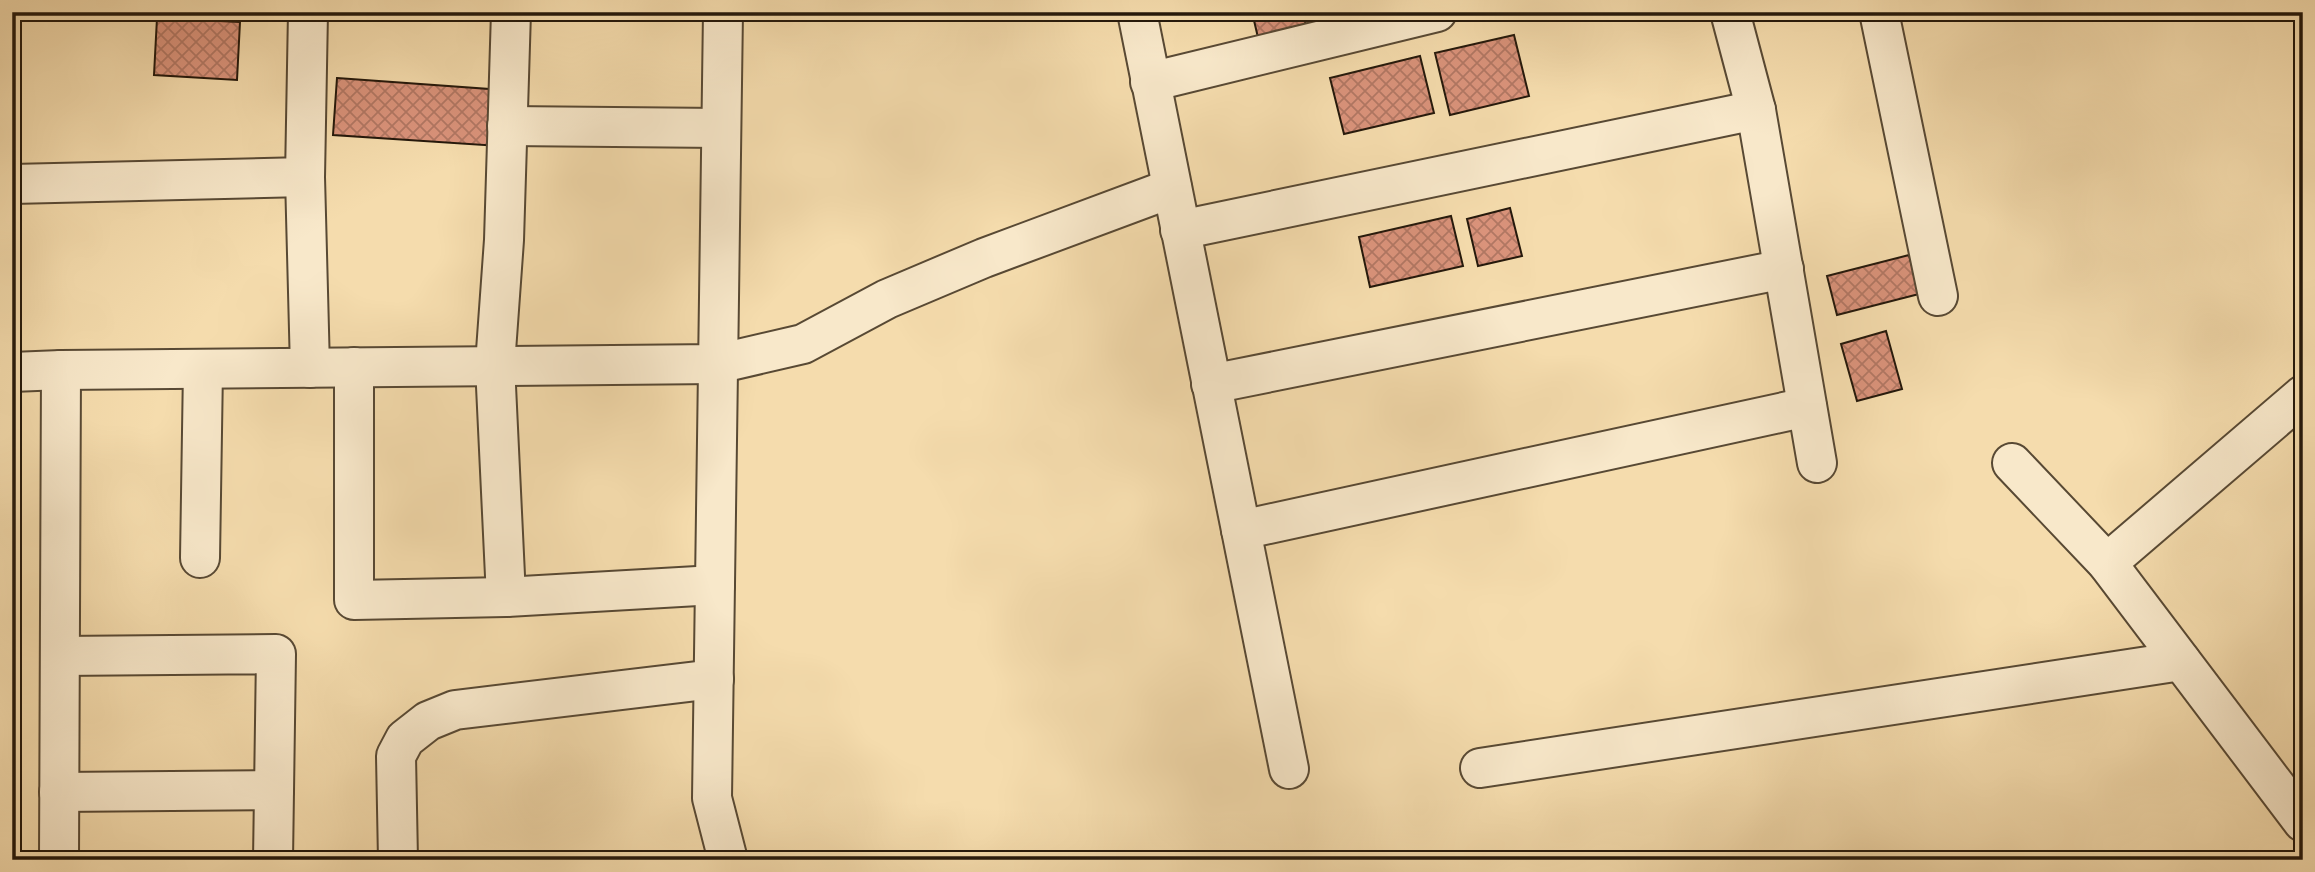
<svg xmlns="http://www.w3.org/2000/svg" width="2315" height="872" font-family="'Libre Bodoni',serif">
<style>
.building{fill:url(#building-cross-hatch);stroke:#24180b;stroke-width:2}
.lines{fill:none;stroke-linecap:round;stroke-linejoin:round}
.street-casing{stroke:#584934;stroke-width:42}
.street{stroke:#f8e8ca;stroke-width:38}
</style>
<defs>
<pattern id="building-cross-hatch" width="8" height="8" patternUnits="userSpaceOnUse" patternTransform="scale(1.75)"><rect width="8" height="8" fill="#da937b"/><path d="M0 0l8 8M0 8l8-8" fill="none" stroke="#b17763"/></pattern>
</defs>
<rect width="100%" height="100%" fill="#f5dcad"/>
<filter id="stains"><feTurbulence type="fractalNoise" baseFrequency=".00286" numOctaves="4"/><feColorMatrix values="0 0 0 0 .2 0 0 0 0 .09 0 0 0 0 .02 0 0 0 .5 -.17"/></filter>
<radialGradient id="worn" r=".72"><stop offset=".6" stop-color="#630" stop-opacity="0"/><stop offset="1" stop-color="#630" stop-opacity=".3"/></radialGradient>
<!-- building -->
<g class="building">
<path d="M1252,12h51l5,23 -48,11z"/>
<path d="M1310,12h86l-84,13z"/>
<path d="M157,18l83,4 -3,58 -83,-5z"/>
<path d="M1514,35l15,61 -79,19 -15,-62z"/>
<path d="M1420,56l14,57 -90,21 -14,-56z"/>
<path d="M337,78l166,12 -4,56 -166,-11z"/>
<path d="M1510,208l12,48 -44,10 -11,-47z"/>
<path d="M1451,216l12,50 -93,21 -11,-50z"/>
<path d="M1909,255l10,39 -82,21 -10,-39z"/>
<path d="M1886,331l16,58 -45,12 -16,-57z"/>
</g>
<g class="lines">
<!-- street casing -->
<g class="street-casing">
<g id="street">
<path d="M723,12l-11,786 16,62"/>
<path d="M1137,12l152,757"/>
<path d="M1730,12l26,98 61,353"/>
<path d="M1879,12l59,284"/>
<path d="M1150,82l287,-70"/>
<path d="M507,126l214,2"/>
<path d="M305,177l5,191"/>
<path d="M12,184l293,-7 3,-165"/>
<path d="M1180,230l576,-120"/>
<path d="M354,367v233l152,-3 209,-12"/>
<path d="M12,372l49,-2 656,-6 86,-20 84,-45 97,-41 188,-70"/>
<path d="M1211,384l573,-115"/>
<path d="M2012,463l95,100 196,259"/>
<path d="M1241,530l566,-123"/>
<path d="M200,558l3,-189"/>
<path d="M2107,563l196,-168"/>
<path d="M506,597l-11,-232 9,-125 7,-228"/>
<path d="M60,656l216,-2 -3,206"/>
<path d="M1480,768l701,-107"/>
<path d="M59,792l215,-2"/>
<path d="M59,860l2,-490"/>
<path d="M398,860l-2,-104 9,-17 23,-18 27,-11 259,-31"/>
</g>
</g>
<!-- street -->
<use href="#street" class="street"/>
</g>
<!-- margin -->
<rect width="2315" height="872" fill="none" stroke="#f5dcad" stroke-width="42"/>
<rect x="14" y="14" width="2287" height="844" fill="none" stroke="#24180b" stroke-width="3.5"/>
<rect x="21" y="21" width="2273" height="830" fill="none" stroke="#24180b" stroke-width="2"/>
<rect width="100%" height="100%" filter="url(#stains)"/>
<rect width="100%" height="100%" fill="url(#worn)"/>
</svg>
